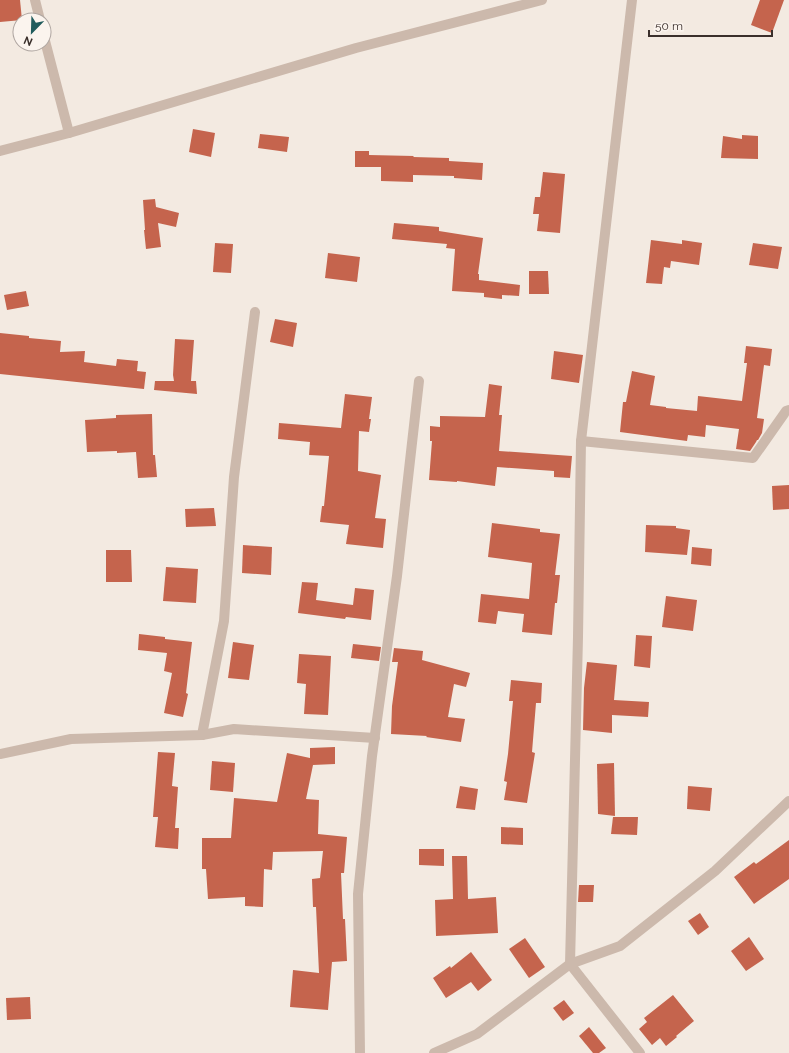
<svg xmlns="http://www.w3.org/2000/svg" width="789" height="1053" font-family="Raleway,sans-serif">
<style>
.building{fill:#c5644d}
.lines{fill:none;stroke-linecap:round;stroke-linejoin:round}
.minor{stroke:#ccb9ac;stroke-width:10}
</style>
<rect width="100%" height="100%" fill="#f3eae1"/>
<!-- building -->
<g class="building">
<path d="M0,0h20l2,20 -22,2z"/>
<path d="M760,0h24l-12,33 -21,-8z"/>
<path d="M193,129l22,4 -4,24 -22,-5z"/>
<path d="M260,134l29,3 -2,15 -29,-4z"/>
<path d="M742,135l16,1v23l-37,-1 2,-22 19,3z"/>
<path d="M355,151h14v4l45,1 -1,1 36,1v3l34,2 -1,17 -28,-2v-2l-41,-1v7l-32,-1v-14h-26z"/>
<path d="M543,172l22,2 -5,59 -23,-2 2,-17h-6l2,-17h5z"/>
<path d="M155,199l1,8 23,6 -3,14 -18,-4 3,24 -15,2 -2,-19h1l-2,-30z"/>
<path d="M394,223l45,4v4l44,7 -5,36h1v6l41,5 -1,11 -17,-1v4l-18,-2v-4l-32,-2 3,-42 -9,-1 1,-4 -55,-5z"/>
<path d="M651,240l31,4v-4l20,3 -3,22 -28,-4 -1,7 -6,-1 -2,17 -16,-1z"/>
<path d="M215,243l18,1 -2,29 -18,-1z"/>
<path d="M753,243l29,4 -4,22 -29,-4z"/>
<path d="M328,253l32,4 -3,25 -32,-4z"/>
<path d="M529,271h19l1,23h-20z"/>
<path d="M26,291l3,15 -22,4 -3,-15z"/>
<path d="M275,319l22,4 -4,24 -23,-5z"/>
<path d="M0,333l29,3v2l32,3 -1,11 25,-1 -1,11 32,4 1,-7 21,2 -1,10 9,1 -2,17 -144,-15z"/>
<path d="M175,339l19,1 -3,41h5l1,13 -43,-4 1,-9h19l-1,-6z"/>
<path d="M746,346l26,3 -2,17 -6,-1 -7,53 7,1 -2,14 -4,7h-1l-1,2 -6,9 -14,-2 3,-20 -33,-4 -1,12 -17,-2 -1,6 -67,-9 3,-30h3l6,-31 23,5 -5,29 16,2v1l31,3 1,-15 44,5 5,-38h-3z"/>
<path d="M554,351l29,4 -4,28 -28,-4z"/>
<path d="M489,384l13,2 -3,29h3l-3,36 73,5 -2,22 -16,-1v-6l-57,-4 -2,19 -38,-5v1l-28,-2 3,-39h-2v-15l10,1v-11l45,1z"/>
<path d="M345,394l27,3 -3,22h2l-2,13 -10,-1 -1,40 23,4 -6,43 11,1 -3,29 -37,-4 3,-19 -29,-3 2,-16h2l5,-50 -20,-1 1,-13 -32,-3 1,-16 62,5z"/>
<path d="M152,414l1,41h2l2,22 -19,1 -2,-26 -19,1v-2l-30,1 -2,-32 31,-2v-3z"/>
<path d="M789,485v24l-16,1 -1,-24z"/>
<path d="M214,508l2,18 -30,1 -1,-18z"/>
<path d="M492,523l48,6v3l20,2 -5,41h5l-3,28h-2l-3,32 -30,-3 2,-18 -26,-3 -2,13 -18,-2 3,-28 48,5 3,-36 -44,-6z"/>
<path d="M646,525l30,1v2l14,2 -3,25 -42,-3z"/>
<path d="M243,545l29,2 -1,28 -29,-2z"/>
<path d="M692,547l20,2 -1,17 -20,-2z"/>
<path d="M106,550h25l1,32h-26z"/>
<path d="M166,567l32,2 -2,34 -33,-2z"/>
<path d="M302,582l16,1 -2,17 37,5 2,-17 19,2 -3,30 -25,-3 -1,2 -47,-6z"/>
<path d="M666,596l31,4 -4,31 -31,-4z"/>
<path d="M139,634l26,3v2l27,3 -6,51 2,1 -5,23 -19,-4 8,-40 -8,-2 3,-18 -29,-3z"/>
<path d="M636,635l16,1 -2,32 -16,-2z"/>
<path d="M233,642l21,3 -5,35 -21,-2z"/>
<path d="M353,644l28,3 -2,14 -28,-3z"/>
<path d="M394,648l29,3 -1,9 48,13 -4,14 -12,-3 -6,33 17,2 -4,23 -35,-5 1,-1 -36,-2 1,-28 6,-44h-6z"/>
<path d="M299,654l32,2 -3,59 -24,-1 2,-30 -9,-1z"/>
<path d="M587,662l30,3 -3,35 35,2 -1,15 -36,-2v18l-29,-3 1,-42z"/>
<path d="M511,680l31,3 -1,20h-5l-4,49 3,1 -8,50 -23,-3 3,-18 -3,-1 4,-27 5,-53h-4z"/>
<path d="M335,747v17l-22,1 -7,34 13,1 -1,34 29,3 -3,36h-3l2,46h2l2,42 -15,1 -4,48 -38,-3 3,-37 26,3 -3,-66h-3l-1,-28 8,-1 3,-27 -50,1 -1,18 -8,-1 -1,38 -18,-1v-9l-37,2 -2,-30h-4v-31h29l3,-40 43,4 10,-49 23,5v-10z"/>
<path d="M158,752l17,1 -3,33 6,1 -3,41h4l-1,21 -23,-2 3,-30h-5z"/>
<path d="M212,761l23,2 -2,29 -23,-2z"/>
<path d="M614,763l1,53 -17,-2 -1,-50z"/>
<path d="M460,786l18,3 -3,21 -19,-2z"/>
<path d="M688,786l24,2 -2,23 -23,-2z"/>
<path d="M613,817h25l-1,18 -26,-1z"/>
<path d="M501,827l22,1v17l-22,-1z"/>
<path d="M789,840v39l-35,25 -20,-27 20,-15 2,2z"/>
<path d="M419,849h25v17l-25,-1z"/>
<path d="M452,856h15l1,43 28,-2 2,36 -62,3 -1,-36 18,-1z"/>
<path d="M579,885h15l-1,17h-15z"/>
<path d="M700,913l9,14 -11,8 -10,-14z"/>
<path d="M749,937l15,22 -18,12 -15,-20z"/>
<path d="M525,938l20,29 -16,11 -20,-29z"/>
<path d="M471,952l21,28 -14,11 -7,-9 -25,16 -13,-20 17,-12 1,2z"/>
<path d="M673,995l21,26 -18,15 1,1 -11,9 -6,-8 -8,7 -13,-16 8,-7 -3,-4z"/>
<path d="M30,997l1,22 -24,1 -1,-22z"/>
<path d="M564,1000l10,13 -11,8 -10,-13z"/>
<path d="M589,1027l17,21 -7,5h-6l-14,-17z"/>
</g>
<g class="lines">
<!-- minor -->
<g class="minor">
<path d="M35,0l5,20"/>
<path d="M632,0l-51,441 -3,196 -8,327 70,89"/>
<path d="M44,37l25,96"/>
<path d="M0,151l69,-18 287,-85 186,-48"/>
<path d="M581,441l172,17 33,-47 3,-1"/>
<path d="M202,735l22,-114 10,-144 21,-165"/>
<path d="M0,754l71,-15 131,-4 32,-6 141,9"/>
<path d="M360,1053l-2,-159 14,-138 25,-180 22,-195"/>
<path d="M434,1053l43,-19 93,-70 50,-18 95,-75 74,-70"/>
</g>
</g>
<!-- north arrow -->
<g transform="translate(32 32) rotate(203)"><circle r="19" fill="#fbf4ee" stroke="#aea5a0"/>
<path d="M0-3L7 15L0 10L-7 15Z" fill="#205b5c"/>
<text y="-6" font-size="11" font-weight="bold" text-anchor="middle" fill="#3a2f2b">N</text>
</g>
<!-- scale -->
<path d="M649 30v6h123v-6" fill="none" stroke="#3a2f2b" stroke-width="2"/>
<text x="655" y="30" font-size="12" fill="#3a2f2b" stroke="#fbf4ee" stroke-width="3" paint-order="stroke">50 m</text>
</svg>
